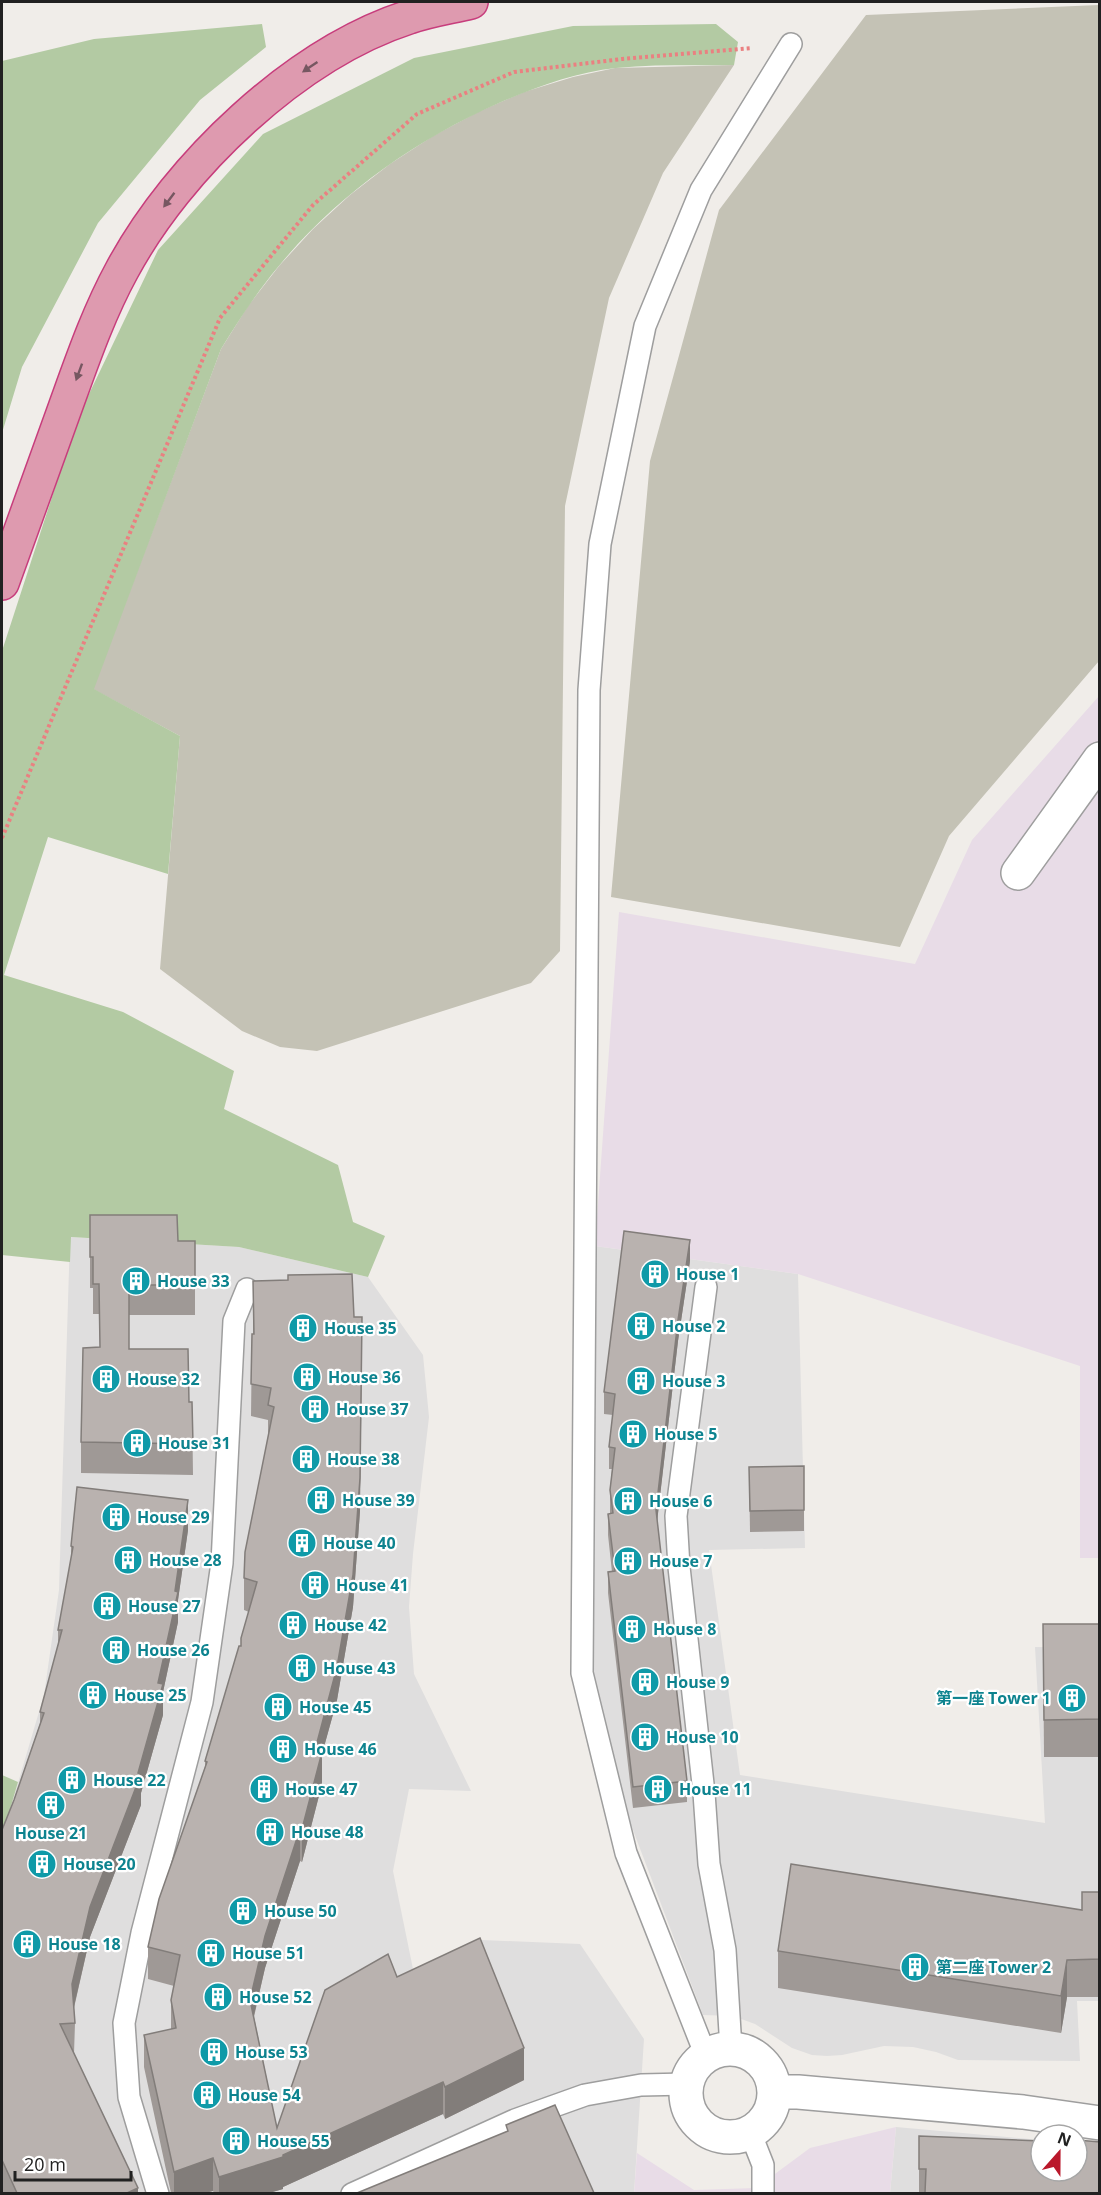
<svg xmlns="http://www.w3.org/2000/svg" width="1101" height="2195" font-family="'Open Sans','Noto Sans TC',sans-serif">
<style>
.residential{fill:#dfdede}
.industrial{fill:#e8dce7}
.construction{fill:#c4c2b5}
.forest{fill:#b3caa3}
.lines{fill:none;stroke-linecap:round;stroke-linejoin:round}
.lane-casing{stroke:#9e9e9e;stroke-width:24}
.street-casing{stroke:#9e9e9e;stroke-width:36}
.highway-casing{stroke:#c73d7c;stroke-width:36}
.path{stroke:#ea8081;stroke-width:4;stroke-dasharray:3 3;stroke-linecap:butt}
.lane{stroke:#fff;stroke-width:21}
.street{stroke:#fff;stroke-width:33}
.highway{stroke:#de9aaf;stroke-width:33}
.wall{fill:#9f9996}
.shaded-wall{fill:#827d7a}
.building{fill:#b9b2af;stroke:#827d7a;stroke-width:1.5}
.oneway{fill:#765761}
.labels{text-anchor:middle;stroke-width:4.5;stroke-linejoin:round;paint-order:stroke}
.culture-label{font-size:16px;font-weight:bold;fill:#0d838f;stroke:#fff;text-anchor:start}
</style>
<rect width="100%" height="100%" fill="#f0ede9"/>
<!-- residential -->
<g class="residential">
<path d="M70,1237l169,10 129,30 55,78 6,62 -16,137 -4,53 5,67 57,117 -62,-2 -16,82 20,98 69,-29 98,4 64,95 -10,154 -632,1v-357l42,-142 15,-105z"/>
<path d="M595,1246l203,28 7,274 -96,2 31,225 305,48 -10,-176 64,1 1,353h-23l3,60 -122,-1 -22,-8 -23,-5 -29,-1 -42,9 -15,1 -15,-1 -20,-7 -37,-24 -22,-8 -30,-1 -84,-222 -26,-116z"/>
<path d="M896,2127l145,13v31h36l22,22 -209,1z"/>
</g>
<!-- industrial -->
<g class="industrial">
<path d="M1099,696v862h-19v-192l-282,-92 -203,-28 24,-334 296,52 57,-124z"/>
<path d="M896,2127l-6,66 -256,1 3,-41 57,37 62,-2 54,-40z"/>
</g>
<!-- construction -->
<g class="construction">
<path d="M1099,5v656l-150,175 -49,111 -289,-50 39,-436 69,-251 147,-195z"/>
<path d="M734,65l-71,108 -54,125 -44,208 -5,445 -29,32 -214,68 -37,-4 -38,-16 -82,-62 20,-233 -87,-47 128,-340 27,-43 31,-40 34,-37 37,-34 40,-31 43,-28 45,-24 46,-20 49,-15 42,-9z"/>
</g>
<!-- forest -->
<g class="forest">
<path d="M262,24l4,23 -66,53 -102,123 -76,144 -20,66v-372l92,-22z"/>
<path d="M716,24l22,18 -4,23c-39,1 -79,-1 -118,3 -40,4 -80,19 -117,35 -84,37 -163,93 -221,164 -21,25 -39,53 -57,82l-127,340 86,47 -12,138 -120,-37 -44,138 119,37 111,59 -10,38 114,56 15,57 32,14 -17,41 -129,-30 -168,-10 -1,25 -68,-7v-604l76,-234 80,-167 105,-116 151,-76 159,-32z"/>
<path d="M2,1775l16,7 -16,55z"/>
</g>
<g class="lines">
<!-- lane casing -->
<g class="lane-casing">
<g id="lane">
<path d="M706,1287l-30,229 3,51 25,226 5,71 16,86 6,99"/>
<path d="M706,2056l-80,-203 -44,-180 7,-983 11,-146 45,-218 56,-136 90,-146"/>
<path d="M750,2132l13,33v29"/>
<path d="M158,2194l-29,-97 -5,-74 18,-90 60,-231 20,-139 12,-242 13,-32"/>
<path d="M352,2194l163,-74 70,-25 56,-10 46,-1"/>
</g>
</g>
<!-- street casing -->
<g class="street-casing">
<g id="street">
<path d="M1018,873l82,-114"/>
<circle cx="730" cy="2093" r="44"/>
<path d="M775,2092h23l225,20 77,11"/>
</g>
</g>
<!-- highway casing -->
<g class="highway-casing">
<path id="highway" d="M2,583c21,-58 42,-116 63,-175 17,-47 33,-94 57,-138 56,-104 173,-216 287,-253 20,-7 41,-10 62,-15"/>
</g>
<!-- path -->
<path class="path" d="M2,838l218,-520 93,-113 104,-91 97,-42 108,-13 130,-11"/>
<!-- lane -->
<use href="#lane" class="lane"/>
<!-- street -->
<use href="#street" class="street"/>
<!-- highway -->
<use href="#highway" class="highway"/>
</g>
<!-- wall -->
<g class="wall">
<path d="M90,1215l88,26h17v74h-66v34l60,53h3l1,73 -112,-2v-31l19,-95 -1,-33h-6v-26h-3z"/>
<path d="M690,1261l-12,80 -21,180 30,260v21l-54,6 -25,-215v-21h4l-4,-37v-21h2v-24l2,-21h-3v-22l4,-32 -9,-1v-22z"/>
<path d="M253,1281l107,230 -7,96 -16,93 -15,54v30l-20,78 -2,-1 -35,107 -11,49 23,111 120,-151 127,103 -79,39 -2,-5 -160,73v2l-14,4h-55l-1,-2 -8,2h-34l-27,-126v-32l27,-5v-30l3,-14 -26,-7v-32l57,-180v-6l36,-115 8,-34 -5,-2v-32l24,-140v-18l-17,-4 1,-82h1z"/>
<path d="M804,1466v65l-54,1 -1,-65z"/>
<path d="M188,1530l-10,70v22l-15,70v23l-22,78v12l-51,132 -16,71 1,15 -1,31 64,139h-135l-1,-2v-361l12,-30 26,-76v-12l18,-66v-16l13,-69v-15z"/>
<path d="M1043,1624h57v133h-56z"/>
<path d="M1100,1892v105h-33l-6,36 -283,-45v-37l304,-41z"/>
<path d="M919,2136l122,5 59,52h-181z"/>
</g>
<!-- shaded-wall -->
<g class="shaded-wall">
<path d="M690,1240v21l-12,80 -22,190v-21l22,-190z"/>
<path d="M362,1349l-2,162 -7,96 -16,93 -15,54v30l-20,78v-33z"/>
<path d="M188,1500v30l-10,70v22l-15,70v23l-22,78v12l-51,132 -18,78v-31l18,-77 68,-224 17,-92z"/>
<path d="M300,1829v32l-35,107 -15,64v-32l15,-64z"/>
<path d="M1067,1960v37l-6,36v-37z"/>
<path d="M524,2048v32l-79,39v-32z"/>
<path d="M443,2082v32l-160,73v2l-14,4h-50v-16l64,-22z"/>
<path d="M213,2158v33l-8,2h-31v-21z"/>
<path d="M138,2188v5h-11z"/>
</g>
<!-- building -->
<g class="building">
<path d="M90,1215h87l1,26h17v44h-66v64h59l1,53h3l1,42 -112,-2 2,-94 17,-1 -1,-63h-6v-27h-3z"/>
<path d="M624,1231l66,9 -12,80 -22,190 31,271 -54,6 -25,-215 7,-1 -7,-57 5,-1 -3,-23 5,-42 -6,-1 6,-53 -11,-2z"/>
<path d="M352,1274l2,43h8l-2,161 -7,97 -16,92 -22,83 7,2 -20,77h-2l-35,107 -15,64 27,128 48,-138 63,-36 9,23 83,-39 44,110 -79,39 -2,-5 -160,73v2l-64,20 -6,-19 -39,14 -30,-137 32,-7 -5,-28 9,-45 -32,-8 11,-48 48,-137 -2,-1 34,-115h2v-8l16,-56 -13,-4 1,-26 29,-145 -6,-2 3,-17 -20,-4 1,-50h2l-1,-53 35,-1v-5z"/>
<path d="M804,1466v44l-54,1 -1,-44z"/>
<path d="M77,1487l111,13 -13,91 3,1 -20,91 5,1 -25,89 3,1 -51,133 -18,77 3,39 -15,1 78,164 -11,5h-110l-15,-33v-330l12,-30 30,-87 -4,-1 22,-82h-4l15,-83 -2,-1z"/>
<path d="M1043,1624h57v95l-56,1z"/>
<path d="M791,1864l291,46v-18h18v67l-33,1 -6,36 -283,-45z"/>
<path d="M555,2105l39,88h-237l151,-62 -2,-6z"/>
<path d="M919,2136l122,5v30h36v-31l23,2v51h-175l1,-24h-7z"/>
</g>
<!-- one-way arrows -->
<defs><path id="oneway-solid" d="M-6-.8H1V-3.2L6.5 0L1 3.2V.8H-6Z" transform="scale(1.5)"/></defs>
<g class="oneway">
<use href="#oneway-solid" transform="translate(310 67) rotate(146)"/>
<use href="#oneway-solid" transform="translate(169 200) rotate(127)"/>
<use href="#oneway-solid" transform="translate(79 372) rotate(110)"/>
</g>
<!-- icons -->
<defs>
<g id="building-disc" transform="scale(1.5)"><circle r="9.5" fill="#0f9aa8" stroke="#fff"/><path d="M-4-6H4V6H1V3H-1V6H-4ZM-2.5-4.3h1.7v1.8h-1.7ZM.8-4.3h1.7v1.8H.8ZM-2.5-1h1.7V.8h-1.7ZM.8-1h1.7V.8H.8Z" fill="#fff"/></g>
</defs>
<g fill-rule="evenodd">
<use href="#building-disc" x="655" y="1274"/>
<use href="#building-disc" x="136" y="1281"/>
<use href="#building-disc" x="641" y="1326"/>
<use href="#building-disc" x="303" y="1328"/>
<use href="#building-disc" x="307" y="1377"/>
<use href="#building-disc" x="106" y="1379"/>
<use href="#building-disc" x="641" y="1381"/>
<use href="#building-disc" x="315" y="1409"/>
<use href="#building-disc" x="633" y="1434"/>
<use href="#building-disc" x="137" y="1443"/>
<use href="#building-disc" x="306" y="1459"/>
<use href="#building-disc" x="321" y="1500"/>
<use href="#building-disc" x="628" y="1501"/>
<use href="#building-disc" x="116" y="1517"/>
<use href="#building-disc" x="302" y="1543"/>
<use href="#building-disc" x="128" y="1560"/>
<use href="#building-disc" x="628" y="1561"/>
<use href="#building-disc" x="315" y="1585"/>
<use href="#building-disc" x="107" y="1606"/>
<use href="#building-disc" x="293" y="1625"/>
<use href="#building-disc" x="632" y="1629"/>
<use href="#building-disc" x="116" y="1650"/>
<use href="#building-disc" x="302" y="1668"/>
<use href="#building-disc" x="645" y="1682"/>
<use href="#building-disc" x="93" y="1695"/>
<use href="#building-disc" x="1072" y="1698"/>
<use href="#building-disc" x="278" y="1707"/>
<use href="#building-disc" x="645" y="1737"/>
<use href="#building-disc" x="283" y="1749"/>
<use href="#building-disc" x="72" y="1780"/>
<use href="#building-disc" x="264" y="1789"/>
<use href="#building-disc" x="658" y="1789"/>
<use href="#building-disc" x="51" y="1805"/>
<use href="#building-disc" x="270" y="1832"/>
<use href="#building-disc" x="42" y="1864"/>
<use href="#building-disc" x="243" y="1911"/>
<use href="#building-disc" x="27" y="1944"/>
<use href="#building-disc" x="211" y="1953"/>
<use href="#building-disc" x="915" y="1967"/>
<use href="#building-disc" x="218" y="1997"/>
<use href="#building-disc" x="214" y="2052"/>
<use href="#building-disc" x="207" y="2095"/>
<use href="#building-disc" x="236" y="2141"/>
</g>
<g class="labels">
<!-- culture labels -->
<g class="culture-label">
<text x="676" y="1280">House 1</text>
<text x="157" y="1287">House 33</text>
<text x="662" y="1332">House 2</text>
<text x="324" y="1334">House 35</text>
<text x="328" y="1383">House 36</text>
<text x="127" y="1385">House 32</text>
<text x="662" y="1387">House 3</text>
<text x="336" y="1415">House 37</text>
<text x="654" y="1440">House 5</text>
<text x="158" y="1449">House 31</text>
<text x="327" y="1465">House 38</text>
<text x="342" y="1506">House 39</text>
<text x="649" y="1507">House 6</text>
<text x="137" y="1523">House 29</text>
<text x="323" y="1549">House 40</text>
<text x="149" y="1566">House 28</text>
<text x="649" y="1567">House 7</text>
<text x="336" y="1591">House 41</text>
<text x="128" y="1612">House 27</text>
<text x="314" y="1631">House 42</text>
<text x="653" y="1635">House 8</text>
<text x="137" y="1656">House 26</text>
<text x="323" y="1674">House 43</text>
<text x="666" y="1688">House 9</text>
<text x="114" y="1701">House 25</text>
<text x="1051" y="1704" text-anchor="end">第一座 Tower 1</text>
<text x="299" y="1713">House 45</text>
<text x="666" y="1743">House 10</text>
<text x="304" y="1755">House 46</text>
<text x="93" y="1786">House 22</text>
<text x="285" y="1795">House 47</text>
<text x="679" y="1795">House 11</text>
<text x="291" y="1838">House 48</text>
<text x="51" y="1839" text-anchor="middle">House 21</text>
<text x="63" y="1870">House 20</text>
<text x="264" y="1917">House 50</text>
<text x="48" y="1950">House 18</text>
<text x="232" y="1959">House 51</text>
<text x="936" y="1973">第二座 Tower 2</text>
<text x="239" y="2003">House 52</text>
<text x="235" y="2058">House 53</text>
<text x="228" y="2101">House 54</text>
<text x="257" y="2147">House 55</text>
</g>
</g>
<!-- border -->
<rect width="1101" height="2195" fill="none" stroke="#212121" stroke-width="6"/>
<!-- north arrow -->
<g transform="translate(1059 2153) rotate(21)"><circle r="28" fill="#ffffff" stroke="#a6a6a6" stroke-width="1.5"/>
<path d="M0-4.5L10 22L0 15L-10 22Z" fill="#ba182b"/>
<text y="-9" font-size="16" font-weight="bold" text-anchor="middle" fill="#212121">N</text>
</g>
<!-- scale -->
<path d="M15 2171v9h116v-9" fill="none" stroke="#212121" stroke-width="3"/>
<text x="24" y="2171" font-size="18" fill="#212121" stroke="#ffffff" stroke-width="4.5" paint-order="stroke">20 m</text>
</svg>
